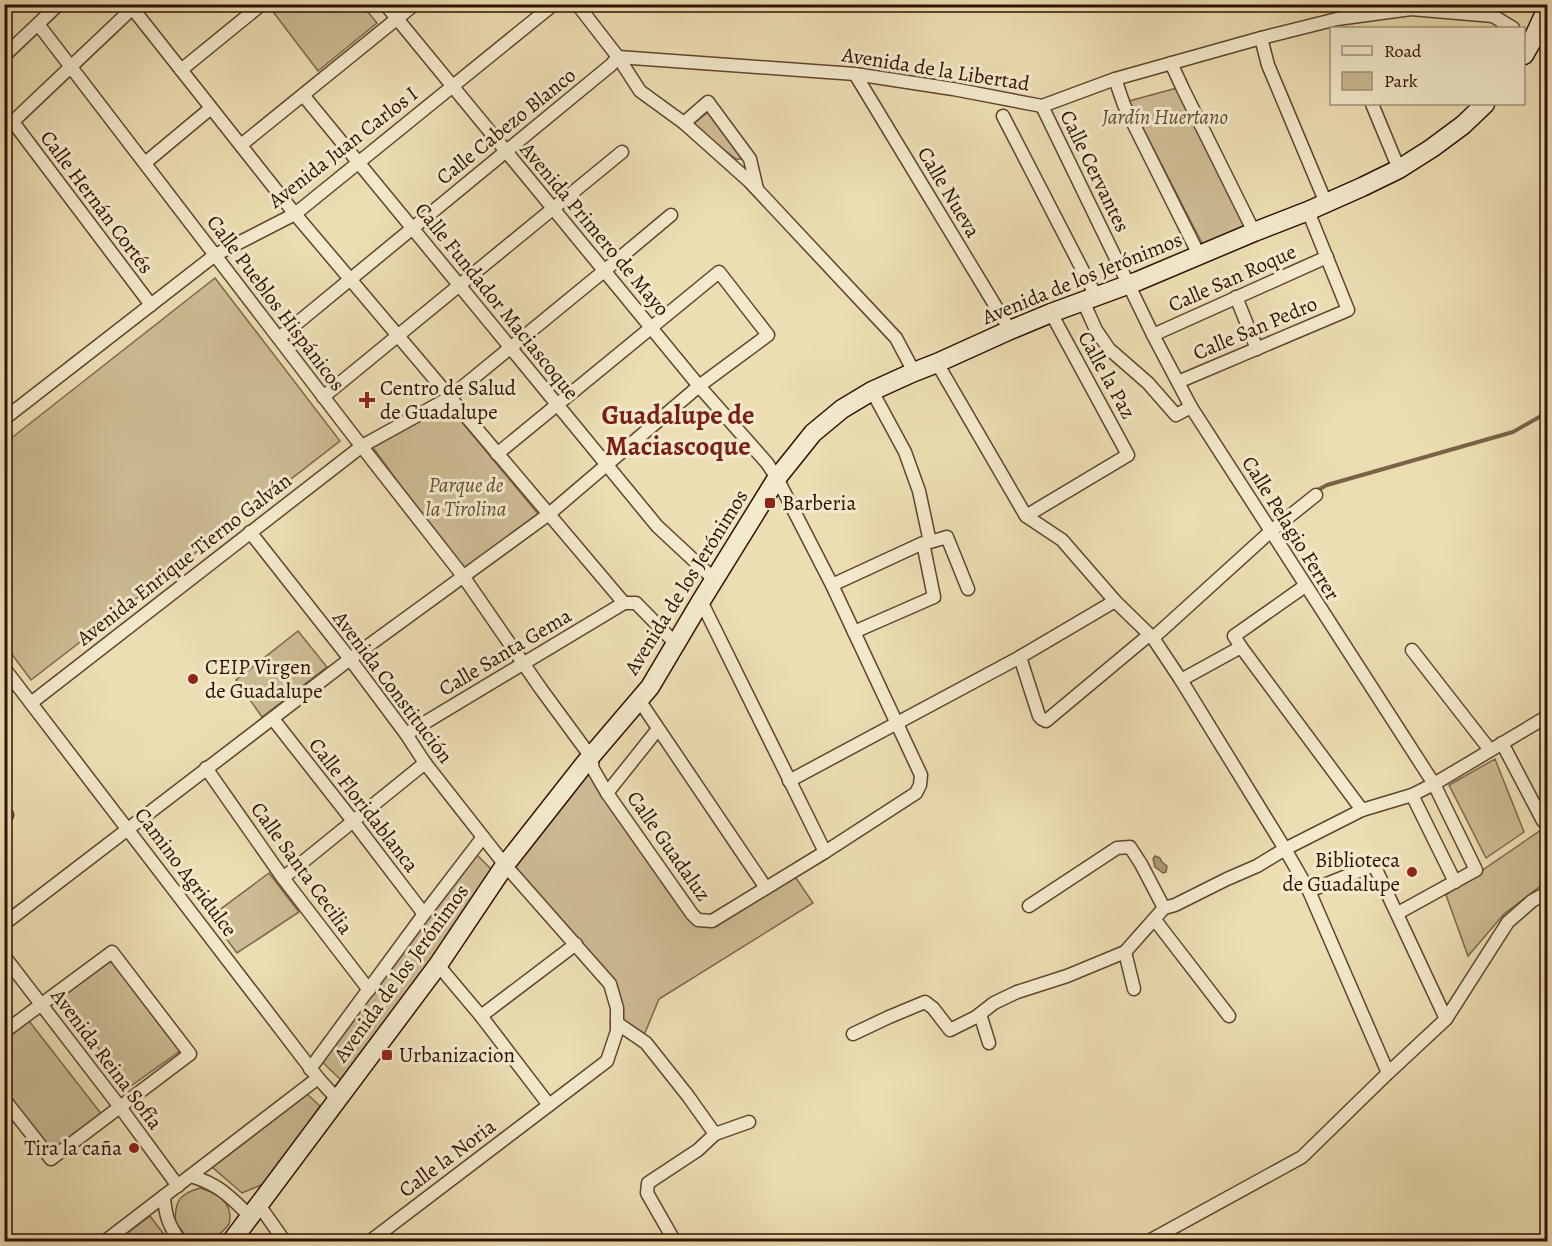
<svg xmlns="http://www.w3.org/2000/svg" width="1552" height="1246" font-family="Alegreya,serif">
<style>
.green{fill:#ccbb94;stroke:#7e664b;stroke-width:1.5}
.water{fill:#ac9876;stroke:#7a6248;stroke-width:1.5}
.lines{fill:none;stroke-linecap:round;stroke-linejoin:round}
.stream{stroke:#7a6248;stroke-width:4}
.minor-casing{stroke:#5f442e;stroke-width:15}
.secondary-casing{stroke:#301002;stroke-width:21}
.minor{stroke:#f3eacd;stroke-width:12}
.secondary{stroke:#f3eacd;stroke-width:18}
.poi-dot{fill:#8f2418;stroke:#f3eacd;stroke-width:2}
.labels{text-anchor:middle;stroke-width:6;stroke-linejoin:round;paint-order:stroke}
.street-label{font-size:21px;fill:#301002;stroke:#f3eacd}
.park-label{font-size:21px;font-style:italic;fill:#674c35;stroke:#f3eacd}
.poi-label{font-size:21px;fill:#301002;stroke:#f3eacd;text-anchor:start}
.district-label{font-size:27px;font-weight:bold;fill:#7a1f14;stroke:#f3eacd}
</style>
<rect width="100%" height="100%" fill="#ecdeb2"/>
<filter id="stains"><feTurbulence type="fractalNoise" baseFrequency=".00333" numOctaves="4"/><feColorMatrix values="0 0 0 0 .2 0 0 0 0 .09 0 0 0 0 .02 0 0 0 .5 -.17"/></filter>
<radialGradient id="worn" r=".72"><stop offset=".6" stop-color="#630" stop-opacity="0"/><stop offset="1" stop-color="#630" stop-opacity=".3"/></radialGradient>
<!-- green -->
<g class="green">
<path d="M277,4l85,1 15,18 -59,48 -47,-62z"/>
<path d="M1177,88l72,145 -43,18 -77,-150z"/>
<path d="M708,112l32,41 3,6h-7l-44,-34z"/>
<path d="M215,278l125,163 -309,239 -26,-35v-202z"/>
<path d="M446,403l93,112 -76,56 -92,-126z"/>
<path d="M298,631l29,36 -65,50 -26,-37z"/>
<path d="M1495,759l29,73 -38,26 -37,-73z"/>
<path d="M586,762l118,159 90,-46 19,28 -154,96 -17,41 -25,-17 -7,-39 -105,-119z"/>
<path d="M1547,826v55l-43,33 -36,42 -22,-61z"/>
<path d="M471,849l30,30 -159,202 -23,-22z"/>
<path d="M269,873l30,39 -62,41 -27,-36z"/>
<path d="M110,959l70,92 -52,37 -68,-91z"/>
<path d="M29,1021l74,95 -51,38 -47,-63v-51z"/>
<path d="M307,1094l13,12 -50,72 -9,7 -19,8 -30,-26z"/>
<path d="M200,1188c14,4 28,10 30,27 0,3 0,6 -1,9 -4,6 -12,12 -17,17h-22l-15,-19c0,-21 4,-28 25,-34z"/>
<path d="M150,1216l19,25h-52z"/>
</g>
<!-- water -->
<path class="water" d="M1155,856l5,2 2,4 5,4 -1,6 -3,1 -8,-6 -2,-8z"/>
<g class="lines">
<!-- stream -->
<path class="stream" d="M1314,492l13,-7 186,-53 35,-20"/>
<!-- minor casing -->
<g class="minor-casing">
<g id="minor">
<path d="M577,4l41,53 22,34 44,32 65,58 147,157 18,34"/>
<path d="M133,9l162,205 329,389"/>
<path d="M38,24l314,410 111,142 78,113 50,68 2,12 14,24 85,121 6,6 14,1 113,-69 91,-59 4,-8 1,-10 -89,-190 -55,-107 -10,-15 -68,-77 -314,-382"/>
<path d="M1261,38l7,27 58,138"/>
<path d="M4,56l55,-52"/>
<path d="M618,57l237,17 98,15 89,17 73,-27 146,-41 76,-19 74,-10 82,7 20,12"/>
<path d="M1171,63l12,26 71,143"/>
<path d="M181,70l81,-66"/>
<path d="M855,74l155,256"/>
<path d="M1115,79l9,26 75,150"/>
<path d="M303,95l354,431 58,54"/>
<path d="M1372,104l27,65"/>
<path d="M1042,106l111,229 38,72 243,377 42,86 -78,43"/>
<path d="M1003,116l93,180"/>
<path d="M13,122l138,183"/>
<path d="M684,123l24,-21 42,57 7,30"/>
<path d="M4,130l133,-126"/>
<path d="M241,145l174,-141"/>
<path d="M145,163l66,-55"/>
<path d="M1236,297l21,52"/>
<path d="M1083,301l13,29 13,19 39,34 28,32 15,-8"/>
<path d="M1153,335l174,-78"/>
<path d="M279,338l332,-273 7,-8"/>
<path d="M937,363l89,153 36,24 53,61 38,37 28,42 104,169 24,42 79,182"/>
<path d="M1178,382l170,-72 -40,-99"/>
<path d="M872,391l33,61 14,39 11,51 17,-5 21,52"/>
<path d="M323,397l299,-245"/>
<path d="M4,419l211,-164 80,-41 259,-210"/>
<path d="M1026,516l102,-61 -77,-142"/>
<path d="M250,532l100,127 56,75 19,29 80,102 105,119 7,24v23l-10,30 -238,181"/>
<path d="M832,585l91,-42 11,54 -80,35"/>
<path d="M701,601l124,251"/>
<path d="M624,603h12l40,41"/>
<path d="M1153,638l118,-107 45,-36"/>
<path d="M1241,647l-7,-11 71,-50"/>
<path d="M1412,650l78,100"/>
<path d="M1020,657l19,59 3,3 4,2 103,-86"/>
<path d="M4,668l314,410 19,21"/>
<path d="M1181,680l60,-33 121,163"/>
<path d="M639,700l127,188"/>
<path d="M31,703l331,-257 87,-48 155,-127 67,-56"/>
<path d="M273,719l80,102 71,93"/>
<path d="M406,734l218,-131"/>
<path d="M1502,743l41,78"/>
<path d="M206,768l77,110 86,112"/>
<path d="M789,781l231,-124 95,-56"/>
<path d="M607,793l51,-64"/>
<path d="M1412,795l43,87"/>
<path d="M4,811l3,4 -3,1"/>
<path d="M283,878l142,-115"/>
<path d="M1309,891l65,-26 72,154"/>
<path d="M1029,906l88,-58 13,-1 11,17 23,44 11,-3 52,-26 30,-13 28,-17 77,-39 50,-15 22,-11 114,-68"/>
<path d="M1155,920l74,96"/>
<path d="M4,924l346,-265 199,-145 150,-128 69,-51 -49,-63 -222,182"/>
<path d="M1125,952l9,37"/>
<path d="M4,956l116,151 58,79"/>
<path d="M438,965l43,51 68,89"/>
<path d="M980,1014l9,29"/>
<path d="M481,1016l95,-72"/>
<path d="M617,1023l29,20 42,53 27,38 34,-12"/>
<path d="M4,1032l108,-80 78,102 -139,105 -47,-60"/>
<path d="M853,1034l36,-17 36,-15 8,6 17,22 26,-13 18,-14 23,-11 50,-16 58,-24 39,-44"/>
<path d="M310,1069l114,-155 59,-77"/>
<path d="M191,1176c29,9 38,20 59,40"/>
<path d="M164,1196c1,19 5,31 17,46"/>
<path d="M259,1205l26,37"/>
<path d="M4,1236l5,6"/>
<path d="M104,1242l214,-164"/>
<path d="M675,1242l-28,-49 1,-10 50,-33 17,-16"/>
<path d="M1147,1242l155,-85 86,-84 58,-54 62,-97 24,-21 16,-9"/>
</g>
</g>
<!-- secondary casing -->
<g class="secondary-casing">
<g id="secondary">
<path d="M1524,55l8,-14 16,-35"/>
<path d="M231,1242l207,-277 67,-100 81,-103 64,-75 51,-86 76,-123 36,-45 29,-24 30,-18 42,-19 23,-9 73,-33 41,-17 87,-32 116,-49 54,-21 54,-24 37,-18 33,-21 31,-23 22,-21"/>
</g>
</g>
<!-- minor -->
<use href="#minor" class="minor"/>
<!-- secondary -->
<use href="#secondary" class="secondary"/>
</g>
<!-- markers -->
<g class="poi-dot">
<path d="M364 391h6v6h6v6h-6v6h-6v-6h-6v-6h6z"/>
<rect x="764" y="497" width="12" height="12" rx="3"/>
<circle cx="193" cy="679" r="6"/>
<circle cx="1412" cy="872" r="6"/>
<rect x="381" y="1049" width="12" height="12" rx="3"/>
<circle cx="134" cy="1148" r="6"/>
</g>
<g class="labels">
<!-- street labels -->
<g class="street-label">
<text transform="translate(936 69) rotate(9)" y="7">Avenida de la Libertad</text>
<text transform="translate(506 126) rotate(-39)" y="7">Calle Cabezo Blanco</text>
<text transform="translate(343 147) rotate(-38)" y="7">Avenida Juan Carlos I</text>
<text transform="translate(1095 171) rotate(64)" y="7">Calle Cervantes</text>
<text transform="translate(949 192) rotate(59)" y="7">Calle Nueva</text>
<text transform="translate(97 202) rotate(53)" y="7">Calle Hernán Cortés</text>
<text transform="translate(595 229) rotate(50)" y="7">Avenida Primero de Mayo</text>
<text transform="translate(1082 278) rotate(-22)" y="7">Avenida de los Jerónimos</text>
<text transform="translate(1232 278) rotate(-24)" y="7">Calle San Roque</text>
<text transform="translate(497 301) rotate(51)" y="7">Calle Fundador Maciascoque</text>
<text transform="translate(276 303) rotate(53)" y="7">Calle Pueblos Hispánicos</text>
<text transform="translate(1255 328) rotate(-23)" y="7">Calle San Pedro</text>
<text transform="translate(1107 375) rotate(61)" y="7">Calle la Paz</text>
<text transform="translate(1291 528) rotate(58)" y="7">Calle Pelagio Ferrer</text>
<text transform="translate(184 559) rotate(-38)" y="7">Avenida Enrique Tierno Galván</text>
<text transform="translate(686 582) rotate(-58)" y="7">Avenida de los Jerónimos</text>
<text transform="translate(505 652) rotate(-31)" y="7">Calle Santa Gema</text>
<text transform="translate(393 687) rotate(53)" y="7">Avenida Constitución</text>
<text transform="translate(364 805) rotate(52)" y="7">Calle Floridablanca</text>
<text transform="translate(669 846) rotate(55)" y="7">Calle Guadaluz</text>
<text transform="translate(302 868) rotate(54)" y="7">Calle Santa Cecilia</text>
<text transform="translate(186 872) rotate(53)" y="7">Camino Agridulce</text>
<text transform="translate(401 973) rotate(-54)" y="7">Avenida de los Jerónimos</text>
<text transform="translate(107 1059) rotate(53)" y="7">Avenida Reina Sofía</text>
<text transform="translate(447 1158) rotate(-37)" y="7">Calle la Noria</text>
</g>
<!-- park labels -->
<g class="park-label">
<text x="1165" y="124">Jardín Huertano</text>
<text x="466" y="492">Parque de<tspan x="466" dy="24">la Tirolina</tspan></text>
</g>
<!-- poi labels -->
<g class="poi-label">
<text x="380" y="395">Centro de Salud<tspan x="380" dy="24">de Guadalupe</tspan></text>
<text x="782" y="510">Barberia</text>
<text x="205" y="674">CEIP Virgen<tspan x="205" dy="24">de Guadalupe</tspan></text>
<text x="1400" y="867" text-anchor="end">Biblioteca<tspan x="1400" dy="24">de Guadalupe</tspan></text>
<text x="399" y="1062">Urbanizacion</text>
<text x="122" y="1155" text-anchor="end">Tira la caña</text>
</g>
<!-- district labels -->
<g class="district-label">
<text x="678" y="424">Guadalupe de<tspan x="678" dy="31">Maciascoque</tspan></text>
</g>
</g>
<!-- margin -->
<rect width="1552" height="1246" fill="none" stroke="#ecdeb2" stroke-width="24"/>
<rect x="6" y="6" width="1540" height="1234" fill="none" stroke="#301002" stroke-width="3"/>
<rect x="12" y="12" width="1528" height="1222" fill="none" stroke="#301002" stroke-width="1.5"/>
<!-- legend -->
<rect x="1330" y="27" width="195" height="78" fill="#f3eacd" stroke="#a5937c" stroke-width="1.5"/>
<rect x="1342" y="46" width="30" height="9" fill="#f3eacd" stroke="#a5937c" stroke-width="1.5"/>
<text x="1384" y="57" font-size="18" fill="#301002">Road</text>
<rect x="1342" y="72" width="30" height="18" fill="#ccbb94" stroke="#a5937c" stroke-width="1.5"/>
<text x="1384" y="87" font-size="18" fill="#301002">Park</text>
<rect width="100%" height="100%" filter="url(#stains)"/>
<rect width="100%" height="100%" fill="url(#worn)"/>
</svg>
